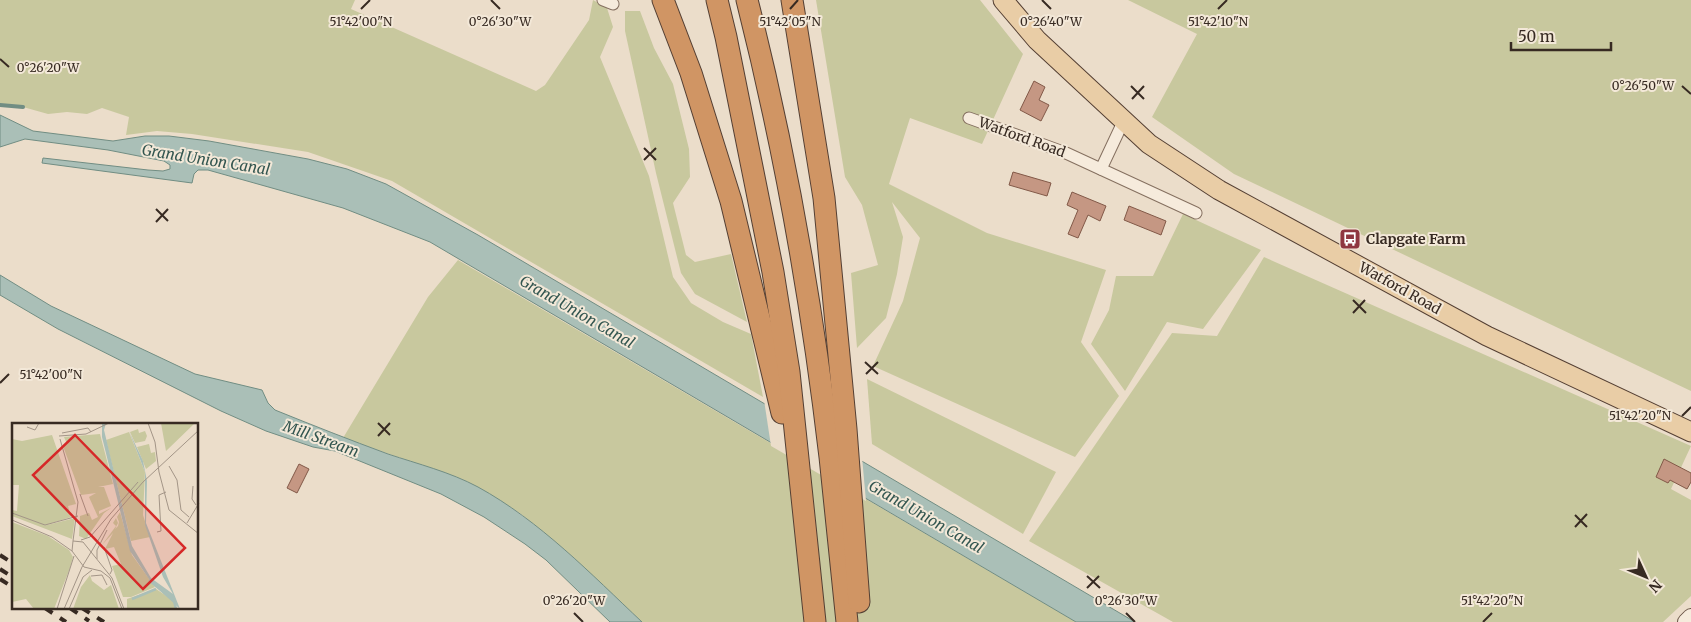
<svg xmlns="http://www.w3.org/2000/svg" width="1691" height="622" font-family="Merriweather,serif">
<style>
.green{fill:#c8c89e}
.water{fill:#aabfb7;stroke:#718d83}
.pier{fill:#ebddca}
.lines{fill:none;stroke-linecap:round;stroke-linejoin:round}
.stream{stroke:#718d83;stroke-width:4}
.building{fill:#c59783;stroke:#825948}
.street-casing{stroke:#857060;stroke-width:13}
.secondary-casing{stroke:#675143;stroke-width:18}
.primary-casing{stroke:#543f33;stroke-width:21}
.highway-casing{stroke:#543f33;stroke-width:23}
.street{stroke:#f6ebdc;stroke-width:11}
.secondary{stroke:#f6ebdc;stroke-width:16}
.primary{stroke:#e9cda6;stroke-width:19}
.highway{stroke:#d09564;stroke-width:21}
.rail{stroke:#372a22;stroke-width:4;stroke-dasharray:9 9;stroke-linecap:butt}
.ticks{fill:none;stroke:#372a22;stroke-width:2}
.labels{text-anchor:middle;stroke-width:4;stroke-linejoin:round;paint-order:stroke}
.street-label{font-size:14px;fill:#372a22;stroke:#f3e8d8}
.poi-label{font-size:14px;font-weight:bold;fill:#372a22;stroke:#f3e8d8;text-anchor:start}
.water-label{font-size:15px;font-style:italic;fill:#335650;stroke:#f3e8d8}
.inset-river{fill:none;stroke:#aabfb7;stroke-width:2.5}
.inset-road{fill:none;stroke:#a39587;stroke-width:1}
.view{fill:#d62828;fill-opacity:0.15;stroke:#d62828;stroke-width:2.5}
.inset-edge{fill:none;stroke:#372a22;stroke-width:2.5}
.ticks-label{font-size:12px;text-anchor:middle;fill:#372a22;stroke:#f3e8d8;stroke-width:4;stroke-linejoin:round;paint-order:stroke}
</style>
<rect width="100%" height="100%" fill="#ebddca"/>
<!-- green -->
<g class="green">
<path d="M0,0h355l-4,9 185,82 9,-6 44,-65 4,-20 14,8 6,19 -13,30 49,119 24,101 18,26 32,19 28,12 12,63 -371,-216 -84,-29 -116,-18 -35,-3 -31,4 3,-18 -27,-9 -15,6 -20,-2 -19,2 -25,-7 -23,-2z"/>
<path d="M816,0h164l43,54 -41,90 -72,-26 -21,66 98,49 119,37 -25,72 38,54 -44,61 -202,-91 30,-65 17,-63 -28,-36 11,35 -6,37 -11,44 -29,30 -6,-75 27,-8 -16,-60 -17,-28z"/>
<path d="M1128,0h563v391l-457,-217 -82,-57 45,-83z"/>
<path d="M625,11h15l14,37 19,36 16,65 1,28 -17,26 13,52 9,7 36,-8 16,68 -52,-28 -14,-21 -25,-100 -31,-142z"/>
<path d="M1183,214l78,36 -58,79 -36,-7 -42,69 -34,-47 18,-34 7,-34h37z"/>
<path d="M1264,257l427,189 -20,43 20,11v96l-28,26h-490l-144,-81 143,-208 45,3z"/>
<path d="M458,260l618,362h-434l-77,-72 -44,-36 -42,-26 -21,-10 -115,-40 85,-141z"/>
<path d="M867,379l189,93 -33,62 -151,-90z"/>
</g>
<!-- water -->
<g class="water">
<path d="M0,115l33,16 80,10 32,-5h24l40,5 99,18 39,10 39,15 92,51 657,387h-59l-646,-380 -87,-34 -135,-38h-10l-4,4 -2,9 -150,-20 1,-5 105,12 15,1 7,-2v-4l-6,-4 -56,-11 -83,-11 -25,8z"/>
<path d="M0,275l51,31 144,68 67,16 6,13 7,7c37,15 75,30 113,44 30,10 62,18 90,33 62,34 113,87 164,135h-32l-64,-62 -21,-16 -41,-27 -43,-23 -106,-43 -22,-4 -47,-16 -45,-20 -163,-82 -58,-34z"/>
</g>
<!-- pier -->
<path class="pier" d="M764,400l98,57 4,44 -95,-55z"/>
<g class="lines">
<!-- stream -->
<path class="stream" d="M0,105l23,2"/>
</g>
<!-- building -->
<g class="building">
<path d="M1034,81l11,6 -6,13 10,5 -8,16 -21,-11z"/>
<path d="M1013,172l38,11 -4,13 -38,-11z"/>
<path d="M1072,192l34,14 -6,15 -12,-6 -10,23 -10,-4 10,-24 -11,-5z"/>
<path d="M1129,206l37,15 -5,14 -37,-15z"/>
<path d="M1664,459l27,14v9l-4,7 -17,-9 -2,3 -12,-6z"/>
<path d="M299,464l10,5 -12,24 -10,-5z"/>
</g>
<g class="lines">
<!-- street casing -->
<g class="street-casing">
<g id="street">
<path d="M603,0l10,4"/>
<path d="M969,118l97,35 130,60"/>
<path d="M1101,169l23,-49"/>
</g>
</g>
<!-- secondary casing -->
<g class="secondary-casing">
<path id="secondary" d="M1686,622l5,-5"/>
</g>
<!-- primary casing -->
<g class="primary-casing">
<path id="primary" d="M1003,0l34,40 112,104 70,46 268,146 204,96"/>
</g>
<!-- highway casing -->
<g class="highway-casing">
<g id="highway">
<path d="M663,0l28,73 40,128 51,212"/>
<path d="M717,0l9,37 47,235 16,100 26,250"/>
<path d="M747,0c38,150 65,303 83,457 6,55 11,110 17,165"/>
<path d="M792,0l32,198 22,231 13,173"/>
</g>
</g>
<!-- street -->
<use href="#street" class="street"/>
<!-- secondary -->
<use href="#secondary" class="secondary"/>
<!-- primary -->
<use href="#primary" class="primary"/>
<!-- highway -->
<use href="#highway" class="highway"/>
<!-- rail -->
<g class="rail">
<path d="M0,555l14,9"/>
<path d="M0,569l14,9"/>
<path d="M0,579l14,9"/>
<path d="M45,608l21,14"/>
<path d="M70,608l19,13"/>
<path d="M82,608l22,14"/>
</g>
</g>
<!-- ticks -->
<path class="ticks" d="M491,0l9,9M1042,0l9,9M361,9l9,-9M790,9l8,-9M1218,9l9,-9M0,59l9,8M1131,86l13,13M1682,86l9,8M1132,99l12,-13M644,148l12,12M644,160l12,-12M156,209l12,12M156,222l12,-13M1353,300l13,13M1353,313l12,-13M865,362l13,12M866,374l12,-12M0,383l9,-9M1682,416l9,-9M378,423l12,12M378,436l12,-13M1575,515l12,12M1575,527l12,-13M1087,576l13,12M1087,588l12,-12M574,613l9,9M1126,613l9,9M1483,622l9,-9"/>
<!-- icons -->
<defs>
<g id="bus-square" transform="scale(1.125)"><rect x="-9" y="-9" width="18" height="18" rx="4" fill="#8f3640" stroke="#f3e8d8"/><path d="M-5-6H5V4H4V6H2V4H-2V6H-4V4H-5ZM-3.5-4V0h7V-4ZM-3.5 1.2v1.5H-2V1.2ZM2 1.2v1.5H3.5V1.2Z" fill="#fff"/></g>
</defs>
<g fill-rule="evenodd">
<use href="#bus-square" x="1350" y="239"/>
</g>
<g class="labels">
<!-- street labels -->
<g class="street-label">
<text transform="translate(1022 137) rotate(20)" y="5">Watford Road</text>
<text transform="translate(1400 288) rotate(29)" y="5">Watford Road</text>
</g>
<!-- poi labels -->
<g class="poi-label">
<text x="1366" y="244">Clapgate Farm</text>
</g>
<!-- water labels -->
<g class="water-label">
<text transform="translate(206 160) rotate(9)" y="5">Grand Union Canal</text>
<text transform="translate(577 312) rotate(30)" y="5">Grand Union Canal</text>
<text transform="translate(321 439) rotate(20)" y="5">Mill Stream</text>
<text transform="translate(926 517) rotate(30)" y="5">Grand Union Canal</text>
</g>
</g>
<!-- overview -->
<g transform="translate(12 423)">
<rect width="186" height="186" fill="#ebddca"/>
<path d="M149,0h34l-29,28zM126,6l1,4 6,-2 2,5 -2,5 -10,2 -5,-11zM117,9l16,40 -2,43 7,22 -19,4 -25,-101zM88,11l13,50 -15,3h6l7,19 -12,5v3l12,-6 -7,5 -18,26 -7,-3 1,-20 9,-3 3,7 6,-3 -9,-20 7,-4 -15,2 -18,-49 4,-2 -3,-7zM40,12l24,69 -8,2 3,11 -28,9 32,-8 -3,21 -60,-23v-6l5,1 2,-26h-7v-46l10,2zM137,21l2,9 4,-1 1,9 -10,8 -9,-22zM108,89l12,43 23,32 -24,10h-8l-11,-31 9,-2 -7,-17 -9,2 8,-16 -11,12 14,-19 -3,-3 3,-5 2,5 -3,6 3,-3 1,-4 -2,-5zM0,99l36,14 21,14 4,7 -3,11 -16,41h-20l-8,-10 -14,3zM78,152l2,6 12,9 7,-5 8,24h-46l8,-22zM144,166l18,12 2,8h-49v-10z" fill="#c8c89e"/>
<path d="M90,0h4l-2,7 28,116 19,32 22,16 -10,-17 -18,-52v-53l-16,-41 14,30 4,20 -1,42 34,86 -29,-27 -21,-31 -28,-114z" fill="#aabfb7"/>
<path class="inset-river" d="M137,157l25,21 2,8M120,176l24,-10"/>
<path class="inset-road" d="M136,0l7,19 4,30 10,38 30,24M15,4l8,3 4,-7M50,10l26,-5 3,4M47,13l27,-2 23,-11M48,16l18,63 -5,39M157,43l8,14 4,30 8,7M181,63l-1,13 4,6M68,71l8,22M0,90l33,12 33,-9M0,97l40,17 20,14M175,100l12,-20M145,109l4,-1 -2,-36 7,-3M69,117l9,-3 48,-55M92,124l8,23 -2,4M85,136v-9l10,-20M79,153l11,-1 5,10M45,186l17,-53M52,186l18,-42 29,-48 32,-37 56,-52M57,186l14,-32 9,-7M110,186l-12,-31 -9,-7 -17,-4 -12,-16 1,-10 10,1 29,36 12,31"/>
<path class="view" d="M63,12l110,113 -42,41 -110,-114z"/>
<rect width="186" height="186" class="inset-edge"/>
</g>
<g class="ticks-label">
<text x="1051" y="26">0°26'40"W</text>
<text x="500" y="26">0°26'30"W</text>
<text x="361" y="26">51°42'00"N</text>
<text x="1218" y="26">51°42'10"N</text>
<text x="790" y="26">51°42'05"N</text>
<text x="48" y="72">0°26'20"W</text>
<text x="1643" y="90">0°26'50"W</text>
<text x="51" y="379">51°42'00"N</text>
<text x="1640" y="420">51°42'20"N</text>
<text x="1492" y="605">51°42'20"N</text>
<text x="574" y="605">0°26'20"W</text>
<text x="1126" y="605">0°26'30"W</text>
</g>
<!-- north arrow -->
<g transform="translate(1646 577) rotate(134)" stroke="#f3e8d8" stroke-width="4" paint-order="stroke">
<path d="M0-4L9 19L0 12L-9 19Z" fill="#372a22"/>
<text y="-8" font-size="14" font-weight="bold" text-anchor="middle" fill="#372a22">N</text>
</g>
<!-- scale -->
<path d="M1511 42v8h100v-8" fill="none" stroke="#372a22" stroke-width="2.5"/>
<text x="1518" y="42" font-size="15" fill="#372a22" stroke="#f3e8d8" stroke-width="4" paint-order="stroke">50 m</text>
</svg>
